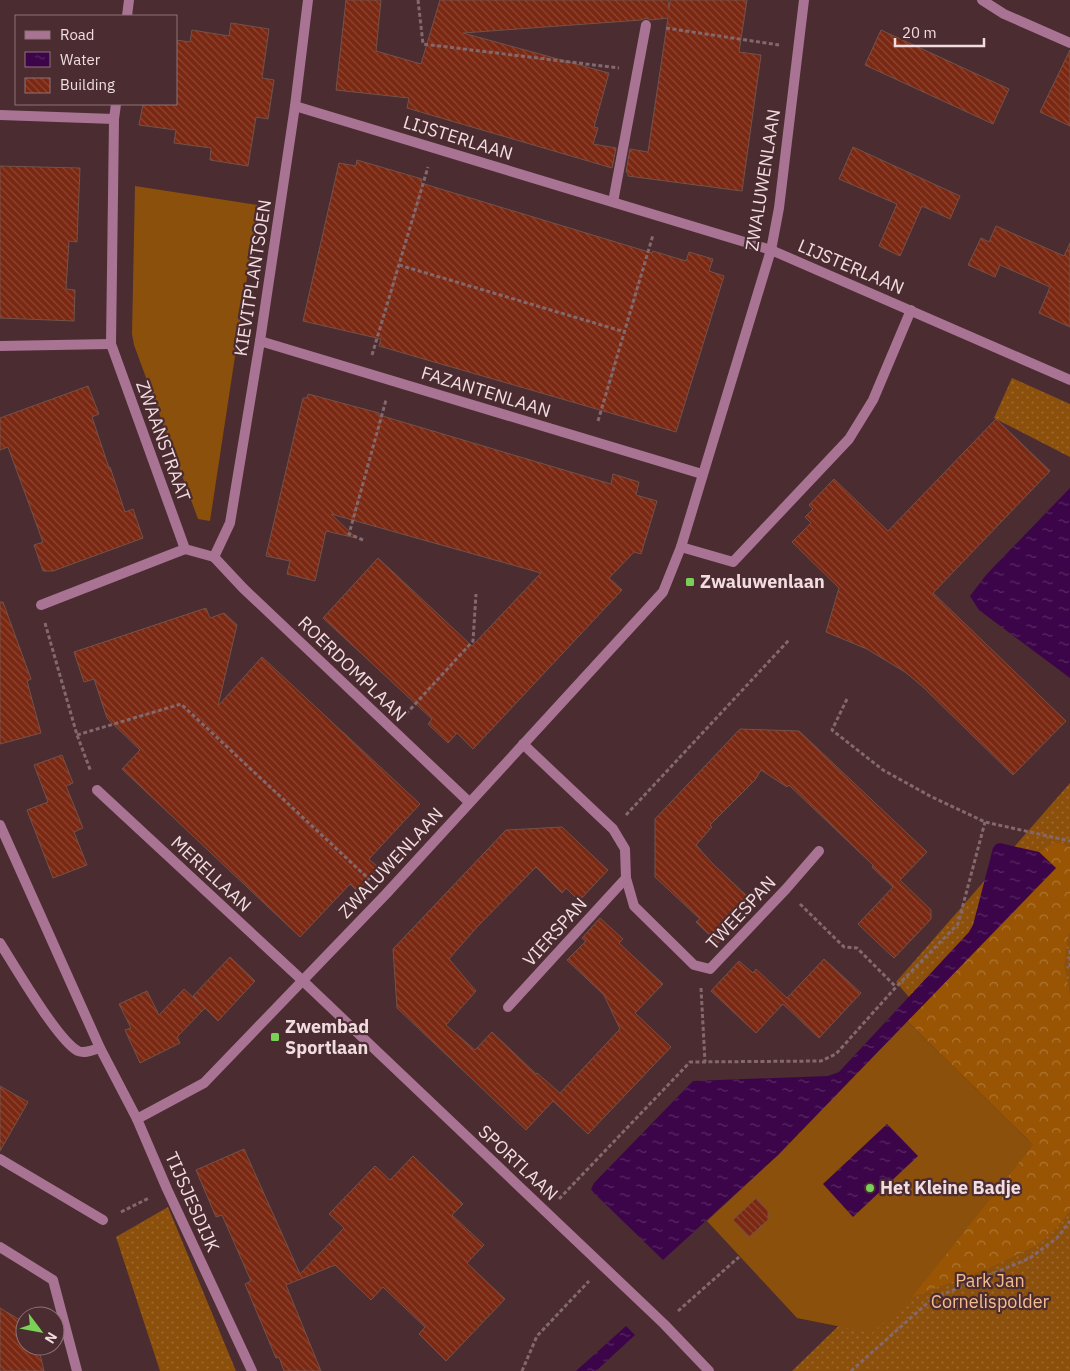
<svg xmlns="http://www.w3.org/2000/svg" width="1070" height="1371" font-family="'IBM Plex Sans',sans-serif">
<style>
.grass{fill:url(#grass-dots)}
.forest{fill:url(#forest-crowns)}
.garden{fill:#8c500d}
.water{fill:url(#water-ripples)}
.building{fill:url(#building-back-hatch);stroke:#72524a}
.lines{fill:none;stroke-linecap:round;stroke-linejoin:round}
.path{stroke:#83696d;stroke-width:3;stroke-dasharray:4 2.5;stroke-linecap:butt}
.service{stroke:#a97393;stroke-width:10}
.minor{stroke:#a97393;stroke-width:10}
.poi-dot{fill:#7ad157;stroke:#4a2c31;stroke-width:2}
.labels{text-anchor:middle;stroke-width:4.5;stroke-linejoin:round;paint-order:stroke}
.street-label{font-size:18px;fill:#f1dde0;stroke:#4a2c31}
.poi-label{font-size:18px;font-weight:bold;fill:#f1dde0;stroke:#4a2c31;text-anchor:start}
.park-label{font-size:18px;fill:#f5bd8e;stroke:#4a2c31}
</style>
<defs>
<pattern id="grass-dots" width="8" height="8" patternUnits="userSpaceOnUse" patternTransform="scale(1.25)"><rect width="8" height="8" fill="#8c500d"/><path d="M2 2h.1M6 6h.1" fill="none" stroke="#9d6930" stroke-width="1.8" stroke-linecap="round"/></pattern>
<pattern id="forest-crowns" width="20" height="18" patternUnits="userSpaceOnUse" patternTransform="scale(1.25)"><rect width="20" height="18" fill="#995503"/><path d="M2 6a3 3 0 1 1 6 0M12 15a3 3 0 1 1 6 0" fill="none" stroke="#ad7534"/></pattern>
<pattern id="water-ripples" width="26" height="14" patternUnits="userSpaceOnUse" patternTransform="scale(1.25)"><rect width="26" height="14" fill="#3c0549"/><path d="M2 4q2-2 4 0t4 0M15 11q2-2 4 0t4 0" fill="none" stroke="#592963"/></pattern>
<pattern id="building-back-hatch" width="6" height="6" patternUnits="userSpaceOnUse" patternTransform="scale(1.25)"><rect width="6" height="6" fill="#7a2812"/><path d="M-1 5l2 2M0 0l6 6M5-1l2 2" fill="none" stroke="#8d4734"/></pattern>
</defs>
<rect width="100%" height="100%" fill="#4a2c31"/>
<!-- grass -->
<g class="grass">
<path d="M1012,378l58,26v53l-76,-39z"/>
<path d="M1070,783v588h-278l239,-232 -135,-157z"/>
<path d="M168,1207l68,164h-76l-44,-134z"/>
</g>
<!-- forest -->
<path class="forest" d="M1055,842l15,5v85l-2,3 -4,30 6,30v215l-12,16 -21,19 -44,21 -81,31 121,-152 -126,-124 149,-153 -16,-16z"/>
<!-- garden -->
<g class="garden">
<path d="M135,186l123,19 -48,316 -12,-2 -64,-174 -2,-11z"/>
<path d="M907,1021l126,124 -121,152 -40,36 -75,-15 -90,-97 71,-66z"/>
</g>
<!-- water -->
<g class="water">
<path d="M1070,488v190l-91,-68 -9,-14 16,-21z"/>
<path d="M1000,843l39,9 17,16 -278,287 -115,105 -69,-67 -3,-4 3,-6 99,-102 135,-5 11,-4 130,-140 4,-7 20,-77 3,-4z"/>
<path d="M887,1124l31,32 -65,61 -30,-33z"/>
<path d="M626,1326l9,9 -39,36h-20z"/>
</g>
<!-- building -->
<g class="building">
<path d="M346,0h35l-5,51 45,13 19,-64h228l1,10 1,-10h77l-8,52 22,3 -19,136 -114,-15v-3l-2,-1 4,-23 18,3 20,-134 -18,2 -3,-2 -6,2 -178,13 146,40 -15,54 4,1 -5,16 23,4 -4,20 -205,-60 2,-10 -73,-8z"/>
<path d="M231,23l38,6 -7,49 12,2 -6,39 -12,-2 -8,49 -38,-6 1,-12 -37,-5 2,-13 -37,-5 4,-21h33v-64l14,2 2,-12 37,6z"/>
<path d="M881,30l128,59 -16,35 -128,-59z"/>
<path d="M1070,50v76l-30,-14z"/>
<path d="M853,147l107,49 -10,23 -28,-13 -22,50 -21,-10 18,-42 -58,-25z"/>
<path d="M357,160l65,19 -1,4 231,70 1,-2 33,10 3,-9 24,7 -4,12 15,5 -48,156 -297,-86 2,-7 -78,-18 36,-158 17,3z"/>
<path d="M0,166l80,2 -3,74 -8,-1 -3,48 9,1 -1,31 -74,-3z"/>
<path d="M996,226l68,30 6,-13v84l-31,-14 11,-26 -50,-22 -5,12 -27,-12 13,-27 8,4z"/>
<path d="M88,386l11,28 -7,3 17,51 1,-1 15,45 8,-3 10,29 -90,33h-10l-9,-26 9,-3 -35,-95 -8,3v-32z"/>
<path d="M308,394l71,19v2l232,69 2,-10 26,8 -3,13 21,6 -16,53 -7,-2 -25,26 13,12 -149,159 -16,-16 -9,10 -20,-19 4,-5 -109,-101 55,-60 94,88 69,-73 -210,-59 25,24 -30,-7 -11,50 -28,-7 3,-13 -24,-5 37,-158h4z"/>
<path d="M996,419l54,52 -117,122 133,128 -53,54 -91,-89 -17,-14 -38,-23 -41,-17 13,-44 -47,-46 19,-19 -6,-6 8,-8 -4,-4 25,-26 54,52z"/>
<path d="M0,602h3l28,77 -4,2 14,52 -41,11z"/>
<path d="M206,608l4,10 14,-5 13,12 -19,81 44,-49 158,147 -51,55 10,9 -22,23 -7,-7 -50,53 -178,-168 18,-19 -33,-32 -13,-39 -10,3 -10,-30z"/>
<path d="M740,729l59,2 128,121 -27,28 31,30v9l-37,39 -36,-34 35,-37 -21,-20 1,-2 -84,-80 -2,2 -26,-17 -6,10 -45,45 2,2 -16,18 16,18 38,36 -5,15 -27,29 -22,-21 4,-3 -45,-42v-58z"/>
<path d="M62,755l11,28 -7,3 17,42 -9,4 13,33 -34,13 -26,-68 21,-8 -14,-37z"/>
<path d="M562,827l46,43 -29,31 -13,-13 -4,5 -26,-26 -59,60 -28,32 27,32 -30,34 29,25 17,-18 44,42 1,-1 23,20 60,-64 -16,-34 -37,-35 19,-19 -4,-3 18,-20 23,21 -4,4 44,41 -28,29 36,34 -83,87 -35,-33 -27,29 -129,-122 -4,-59 113,-119z"/>
<path d="M230,957l25,24 -37,40 -25,-25z"/>
<path d="M824,959l37,34 -42,45 -36,-34 -27,29 -45,-42 28,-30 14,12 3,-4 31,29z"/>
<path d="M184,989l21,19 -28,29 3,6 -40,20 -15,-33 6,-2 -12,-24 28,-13 12,24z"/>
<path d="M0,1086l28,16 -28,49z"/>
<path d="M244,1149l56,125 44,-46 -15,-14 46,-48 15,14 23,-24 50,48 -11,11 32,30 -17,18 38,36 -59,62 -27,-27 6,-7 -42,-40 -12,13 -36,-35 -49,20 35,86h-37l-5,-14 -3,1 -31,-74 6,-3 -29,-66 -6,2 -20,-47z"/>
<path d="M756,1198l12,13v9l-19,17 -16,-17z"/>
<path d="M0,1308l25,15v23h13l6,25h-44z"/>
</g>
<g class="lines">
<!-- path -->
<g class="path">
<path d="M418,0l5,44 196,24"/>
<path d="M666,28l113,17"/>
<path d="M399,265l226,67"/>
<path d="M372,355l56,-188"/>
<path d="M598,421l55,-186"/>
<path d="M363,540l-14,-6 37,-134"/>
<path d="M45,623l32,112 14,37"/>
<path d="M847,699l-15,31 51,40 47,26 55,26 85,19"/>
<path d="M406,714l67,-73 3,-47"/>
<path d="M77,735l104,-31 189,176"/>
<path d="M626,815l163,-175"/>
<path d="M800,904l44,43 13,1 39,39"/>
<path d="M1070,950v17"/>
<path d="M701,988l4,74"/>
<path d="M559,1199l131,-137 131,-1 15,-7 60,-67 62,-63 27,-102"/>
<path d="M121,1212l28,-14"/>
<path d="M678,1311l61,-54"/>
<path d="M522,1371l15,-35 52,-55"/>
<path d="M851,1371l81,-72 98,-41 27,-20 13,-17"/>
</g>
<!-- service -->
<g class="service">
<path d="M613,202l33,-177"/>
<path d="M681,547l52,15 116,-123 24,-39 38,-90"/>
<path d="M0,1159l103,61"/>
</g>
<!-- minor -->
<g class="minor">
<path d="M982,0l22,14 66,29"/>
<path d="M127,16l2,-16"/>
<path d="M116,104l-2,15 -3,225 74,205 29,8"/>
<path d="M295,106l476,144 299,130"/>
<path d="M0,115l114,4"/>
<path d="M260,341l442,133"/>
<path d="M0,346l111,-2"/>
<path d="M214,557l16,-34 30,-182 35,-235 13,-106"/>
<path d="M214,557l29,31 226,214"/>
<path d="M41,605l144,-56"/>
<path d="M523,744l90,85 12,20 1,29 8,28 60,59 16,4 76,-80 33,-38"/>
<path d="M97,790l206,191 361,343 45,47"/>
<path d="M0,825l100,223 37,71 30,70 85,182"/>
<path d="M0,943c14,22 58,98 78,108 7,3 15,-1 22,-3"/>
<path d="M508,1007l118,-129"/>
<path d="M137,1119l67,-36 182,-189 277,-302 18,-45 90,-297 8,-42 25,-208"/>
<path d="M0,1247l53,33 24,91"/>
</g>
</g>
<!-- markers -->
<g class="poi-dot">
<rect x="685" y="577" width="10" height="10" rx="2.5"/>
<rect x="270" y="1032" width="10" height="10" rx="2.5"/>
<circle cx="870" cy="1188" r="5"/>
</g>
<g class="labels">
<!-- street labels -->
<g class="street-label">
<text transform="translate(458 138) rotate(17)" y="6">LIJSTERLAAN</text>
<text transform="translate(763 180) rotate(-81)" y="6">ZWALUWENLAAN</text>
<text transform="translate(851 267) rotate(23)" y="6">LIJSTERLAAN</text>
<text transform="translate(253 278) rotate(-81)" y="6">KIEVITPLANTSOEN</text>
<text transform="translate(486 392) rotate(17)" y="6">FAZANTENLAAN</text>
<text transform="translate(163 441) rotate(70)" y="6">ZWAANSTRAAT</text>
<text transform="translate(352 669) rotate(44)" y="6">ROERDOMPLAAN</text>
<text transform="translate(391 863) rotate(-47)" y="6">ZWALUWENLAAN</text>
<text transform="translate(211 874) rotate(43)" y="6">MERELLAAN</text>
<text transform="translate(741 913) rotate(-47)" y="6">TWEESPAN</text>
<text transform="translate(555 932) rotate(-48)" y="6">VIERSPAN</text>
<text transform="translate(518 1163) rotate(43)" y="6">SPORTLAAN</text>
<text transform="translate(192 1202) rotate(66)" y="6">TIJSJESDIJK</text>
</g>
<!-- poi labels -->
<g class="poi-label">
<text x="700" y="588">Zwaluwenlaan</text>
<text x="285" y="1033">Zwembad<tspan x="285" dy="21">Sportlaan</tspan></text>
<text x="880" y="1194">Het Kleine Badje</text>
</g>
<!-- park labels -->
<g class="park-label">
<text x="990" y="1287">Park Jan<tspan x="990" dy="21">Cornelispolder</tspan></text>
</g>
</g>
<!-- legend -->
<rect x="15" y="15" width="162" height="90" fill="#4a2c31" stroke="#8d7377"/>
<rect x="25" y="31" width="25" height="8" fill="#a97393" stroke="#8d7377"/>
<text x="60" y="40" font-size="15" fill="#f1dde0">Road</text>
<rect x="25" y="52" width="25" height="15" fill="url(#water-ripples)" stroke="#8d7377"/>
<text x="60" y="65" font-size="15" fill="#f1dde0">Water</text>
<rect x="25" y="78" width="25" height="15" fill="url(#building-back-hatch)" stroke="#8d7377"/>
<text x="60" y="90" font-size="15" fill="#f1dde0">Building</text>
<!-- north arrow -->
<g transform="translate(40 1331) rotate(122)"><circle r="24" fill="#4a2c31" stroke="#8d7377"/>
<path d="M0-4L9 19L0 12L-9 19Z" fill="#7ad157"/>
<text y="-8" font-size="14" font-weight="bold" text-anchor="middle" fill="#f1dde0">N</text>
</g>
<!-- scale -->
<path d="M895 38v8h89v-8" fill="none" stroke="#f1dde0" stroke-width="2.5"/>
<text x="902" y="38" font-size="15" fill="#f1dde0" stroke="#4a2c31" stroke-width="4" paint-order="stroke">20 m</text>
</svg>
